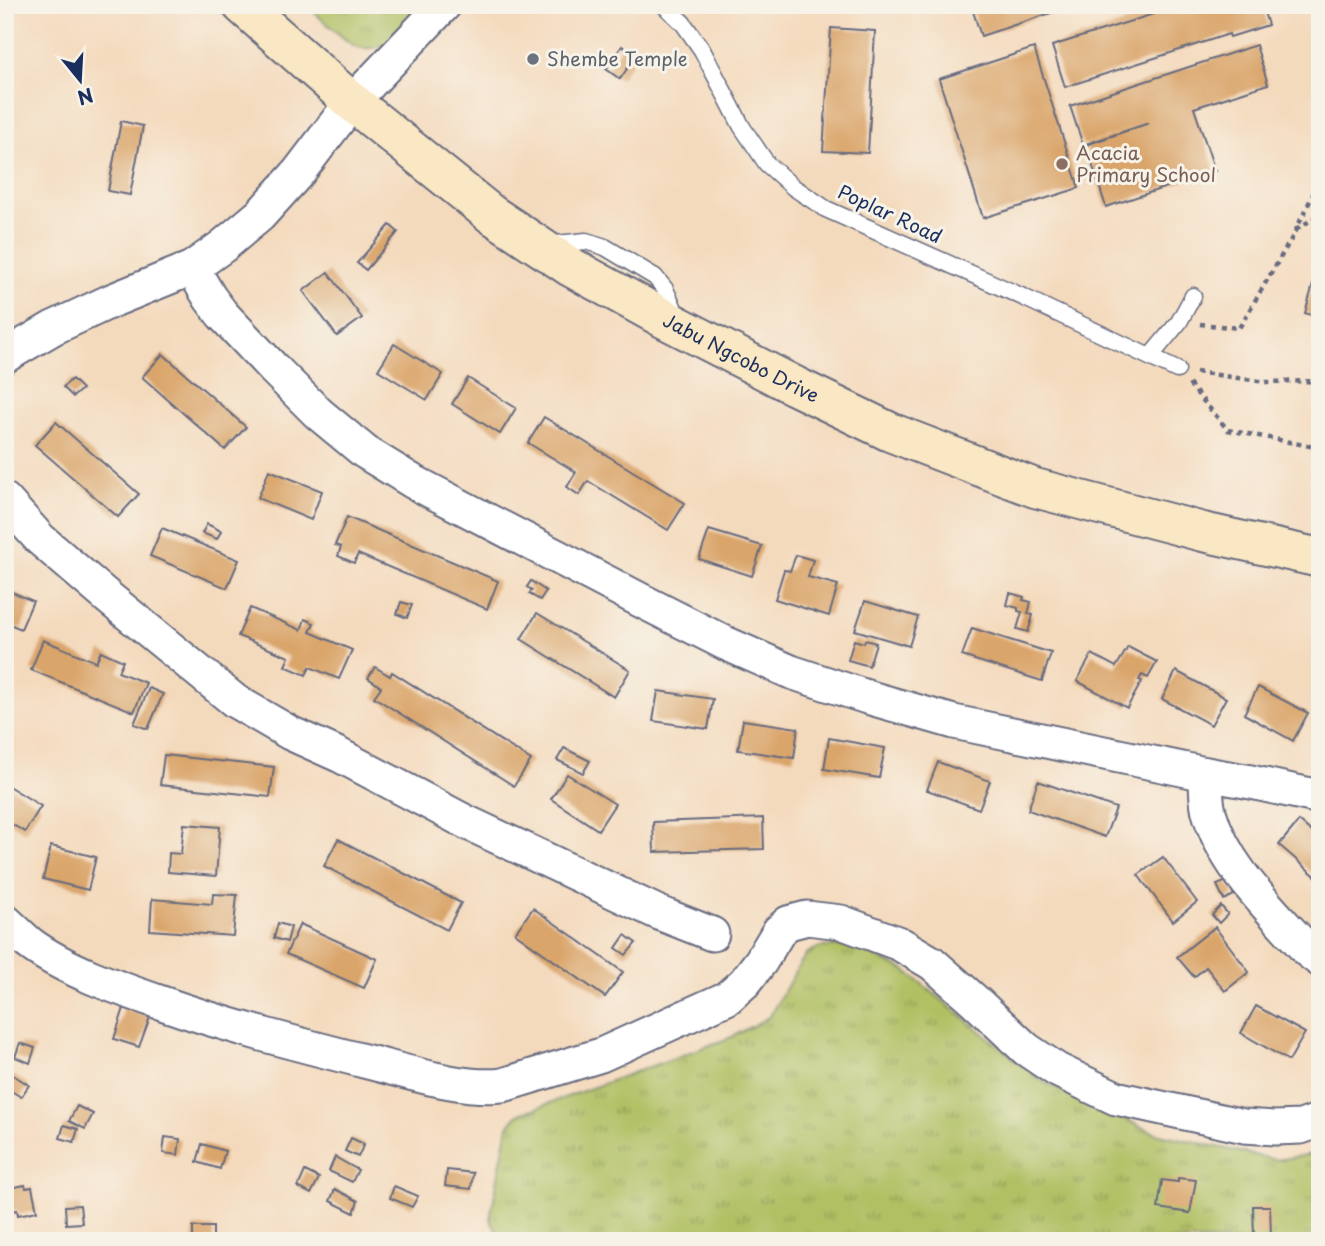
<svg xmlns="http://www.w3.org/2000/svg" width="1325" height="1246" font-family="'Playpen Sans',sans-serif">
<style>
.grass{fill:url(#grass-tufts);stroke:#667860;stroke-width:2}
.building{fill:#daa56a}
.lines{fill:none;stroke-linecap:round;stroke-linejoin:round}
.service-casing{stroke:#676b7f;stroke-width:19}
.minor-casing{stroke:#676b7f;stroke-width:37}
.secondary-casing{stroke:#676b7f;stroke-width:42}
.path{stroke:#676b7f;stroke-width:4.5;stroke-dasharray:5 5;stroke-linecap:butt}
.service{stroke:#fff;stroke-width:16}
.minor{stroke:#fff;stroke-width:33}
.secondary{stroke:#fae7c3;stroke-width:38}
.worship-dot{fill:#6b7280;stroke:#f7f3e8;stroke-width:2.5}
.education-dot{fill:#8d6e63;stroke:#f7f3e8;stroke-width:2.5}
.labels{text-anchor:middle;stroke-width:6;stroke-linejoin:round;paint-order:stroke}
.worship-label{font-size:19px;fill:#5b616d;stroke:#f7f3e8;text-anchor:start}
.education-label{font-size:19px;fill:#785e54;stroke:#f7f3e8;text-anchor:start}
.street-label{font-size:19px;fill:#1b2f5e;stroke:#f7f3e8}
</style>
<defs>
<pattern id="grass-tufts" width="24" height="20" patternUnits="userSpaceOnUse" patternTransform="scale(1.75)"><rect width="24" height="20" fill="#b1c063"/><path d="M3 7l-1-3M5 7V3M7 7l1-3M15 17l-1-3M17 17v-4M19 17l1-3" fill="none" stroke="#8f9c55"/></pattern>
</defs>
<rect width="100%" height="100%" fill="#f7f3e8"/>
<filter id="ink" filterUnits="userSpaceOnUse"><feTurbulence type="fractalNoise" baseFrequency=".0143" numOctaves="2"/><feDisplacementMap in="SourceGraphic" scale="14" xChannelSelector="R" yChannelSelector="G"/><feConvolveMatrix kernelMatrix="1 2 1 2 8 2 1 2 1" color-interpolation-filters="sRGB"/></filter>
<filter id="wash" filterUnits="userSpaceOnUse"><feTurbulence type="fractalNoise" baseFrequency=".00686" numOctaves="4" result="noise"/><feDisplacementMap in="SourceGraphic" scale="28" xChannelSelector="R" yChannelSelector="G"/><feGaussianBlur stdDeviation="1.57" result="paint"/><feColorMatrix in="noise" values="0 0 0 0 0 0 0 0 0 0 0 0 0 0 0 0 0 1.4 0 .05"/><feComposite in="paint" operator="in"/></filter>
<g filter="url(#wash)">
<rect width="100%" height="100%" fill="#f4dabd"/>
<!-- grass -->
<g class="grass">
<path d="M306,5h129c-20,20 -46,50 -78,42 -8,-2 -42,-34 -51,-42z"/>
<path d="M852,946l53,24 140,113 110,50 121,27 44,-7v88h-817l-13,-22 18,-93 9,-11 215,-78 37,-20 37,-63 14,-7z"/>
</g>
<g id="blocks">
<!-- building -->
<g class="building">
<path d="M971,5h101v1l-91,30z"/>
<path d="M1182,5h80l6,20 -38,12 -1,-3 -164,53 -13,-41z"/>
<path d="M831,28l44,3 -7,122 -45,-2z"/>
<path d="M1256,45l12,39 -74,24 21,63 -109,36 -20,-62 63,-22 -66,22 -13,-39z"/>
<path d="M622,46l14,10 -16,23 -14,-10z"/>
<path d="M1034,48l45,140 -96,30 -44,-139z"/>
<path d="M121,121l22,5 -13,69 -22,-4z"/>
<path d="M390,225l8,7 -32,38 -9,-7z"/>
<path d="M328,272l34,46 -25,18 -34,-45z"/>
<path d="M1316,274l4,1v43l-15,-5z"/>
<path d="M394,344l49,30 -16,26 -49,-30z"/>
<path d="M163,354l83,73 -21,23 -83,-73z"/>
<path d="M468,378l48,30 -16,26 -48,-30z"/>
<path d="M72,379l10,10 -9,8 -10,-10z"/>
<path d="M544,417l141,86 -17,27 -80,-49 -9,14 -12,-8 9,-15 -48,-29z"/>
<path d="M56,422l83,72 -21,23 -83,-72z"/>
<path d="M269,470l53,21 -11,29 -53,-22z"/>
<path d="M347,517l151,64 -11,28 -129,-55 -4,9 -16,-7 3,-9 -6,-2z"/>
<path d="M207,524l14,7 -4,8 -15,-6z"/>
<path d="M162,528l77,32 -12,28 -77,-32z"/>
<path d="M709,530l53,16 -10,30 -53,-17z"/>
<path d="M796,555l17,5 -5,17 30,8 -9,31 -54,-17 9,-29 6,1z"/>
<path d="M531,581l15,10 -6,9 -11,-6 3,-4 -5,-3z"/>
<path d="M5,589l28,12 -12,28 -16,-7z"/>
<path d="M1010,593l14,4 -1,3 8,2 -3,12 5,1 -5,17 -11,-3 5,-17 -4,-1v-3l-11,-3z"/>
<path d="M865,601l53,16 -9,29 -54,-16z"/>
<path d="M401,602l11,3 -5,13 -10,-4z"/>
<path d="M250,608l51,22 4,-11 9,4 -4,9 42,18 -13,29 -29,-12 -4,8 -21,-9 4,-9 -51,-21z"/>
<path d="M537,613l93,57 -16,27 -93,-58z"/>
<path d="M972,628l79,25 -9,28 -80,-25z"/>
<path d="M43,640l53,22 5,-11 22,10 -5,11 28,11 -12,29 -103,-42z"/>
<path d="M854,640l10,3 1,-3 11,3 -7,23 -21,-6z"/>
<path d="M1128,647l29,15 -9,16 -6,-3 -3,5 3,1 -15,27 -50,-27 15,-27 24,13z"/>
<path d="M375,667l15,9 2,-4 139,88 -17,26 -140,-89 7,-10 -13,-9z"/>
<path d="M1176,671l50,27 -15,27 -49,-26z"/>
<path d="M1258,687l50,26 -15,28 -49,-27z"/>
<path d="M149,688l14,6 -15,35 -14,-5z"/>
<path d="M658,691l55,8 -5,30 -55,-8z"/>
<path d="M743,720l55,8 -4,30 -56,-8z"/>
<path d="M829,738l56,10 -6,30 -55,-9z"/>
<path d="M564,748l26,13 -7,12 -26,-13z"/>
<path d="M164,755l110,12 -4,30 -110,-12z"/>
<path d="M938,762l52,19 -11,28 -52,-19z"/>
<path d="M567,774l48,30 -17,26 -47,-31z"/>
<path d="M1038,781l78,27 -11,29 -77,-27z"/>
<path d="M5,784l36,22 -16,26 -20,-12z"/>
<path d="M763,818l1,31 -110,3 -1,-30z"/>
<path d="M1299,821l21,18v41l-41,-35z"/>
<path d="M184,824l36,3 -4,49 -48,-4 1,-19 12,1z"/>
<path d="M338,839l123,64 -14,27 -123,-64z"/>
<path d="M51,846l45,11 -8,33 -45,-11z"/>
<path d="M1163,857l34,45 -24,19 -35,-46z"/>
<path d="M1227,881l7,14 -10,5 -7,-15z"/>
<path d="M213,894l24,1 -4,41 -83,-6 2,-31 60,5z"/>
<path d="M1221,906l7,8 -9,9 -7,-8z"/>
<path d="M533,908l90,64 -18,25 -90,-64z"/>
<path d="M278,923l13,4 -4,15 -13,-4z"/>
<path d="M300,924l77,35 -13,29 -78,-34z"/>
<path d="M1215,927l34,45 -24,19 -19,-24 -12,10 -17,-20z"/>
<path d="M625,935l11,8 -10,12 -10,-7z"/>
<path d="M1256,1006l49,27 -16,28 -48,-28z"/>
<path d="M124,1008l26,9 -11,30 -25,-8z"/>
<path d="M20,1043l15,5 -5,15 -15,-6z"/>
<path d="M13,1075l16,10 -8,12 -16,-10z"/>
<path d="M77,1106l16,8 -8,15 -16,-8z"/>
<path d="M64,1125l14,4 -4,13 -14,-4z"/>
<path d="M165,1137l15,2 -2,16 -15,-2z"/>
<path d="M351,1138l13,6 -6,13 -13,-6z"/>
<path d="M202,1144l23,7 -5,18 -23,-7z"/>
<path d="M335,1157l23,13 -6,12 -23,-11z"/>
<path d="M447,1170l26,3 -2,16 -26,-3z"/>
<path d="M305,1171l14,7 -8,16 -13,-7z"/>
<path d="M1178,1178l18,2 -6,33 -32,-5 4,-28 16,2z"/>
<path d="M25,1185l1,3 6,-1 5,24 -19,4 -1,-5 -12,3v-20l6,-1 -1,-4z"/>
<path d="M394,1186l24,10 -6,11 -22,-9z"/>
<path d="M335,1189l23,12 -4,12 -24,-12z"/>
<path d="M80,1205l2,18 -16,1 -1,-18z"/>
<path d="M1253,1206h17l1,30h-17z"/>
<rect x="193" y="1227" width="20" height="14"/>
</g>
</g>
</g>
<g filter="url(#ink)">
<use href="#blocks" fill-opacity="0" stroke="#676b7f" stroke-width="2"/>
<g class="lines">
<!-- service casing -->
<g class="service-casing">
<g id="service">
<path d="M664,5l19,18 19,27 40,77 25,37 26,23 33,22 197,88 154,73"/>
<path d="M547,245l39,-4 19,6 50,30 10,12 14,31"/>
<path d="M1150,357l29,-35 14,-26"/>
</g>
</g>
<!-- minor casing -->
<g class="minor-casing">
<g id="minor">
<path d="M192,268l18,30 12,16 51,54 45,45 47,39 47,29 234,122 79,40 66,29 76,25 87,25 252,52 45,8 69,15"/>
<path d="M5,356l48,-28 58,-27 81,-33 31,-22 37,-31 38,-42 54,-71 92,-97"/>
<path d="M5,500l35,39 70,60 125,102 55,32 49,22 127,67 193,91 53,21"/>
<path d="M1206,774c0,13 0,26 3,38 16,56 62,97 99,139l12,9"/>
<path d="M5,921c8,7 16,15 24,22 34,26 89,45 130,59 68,24 138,42 209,60 40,10 95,28 135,23l98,-30 126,-57 18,-16 16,-21 18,-30 9,-8 19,-5 34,4 59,22 32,19 43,38 51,48 31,21 59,28 128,28 31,2 26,-1 19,-7"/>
</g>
</g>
<!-- secondary casing -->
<g class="secondary-casing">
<g id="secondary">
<path id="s1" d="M242,5l110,97 139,112 78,52 96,53 130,67 95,46 145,56 168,44 117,26"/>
</g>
</g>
<!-- path -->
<g class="path">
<path d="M1296,230l24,-16"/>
<path d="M1200,324l39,4 54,-92 27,-56"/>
<path d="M1196,372l70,10 54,-1"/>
<path d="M1189,384l39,46 92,18"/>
</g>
<!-- service -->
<use href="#service" class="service"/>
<!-- minor -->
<use href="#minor" class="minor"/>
<!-- secondary -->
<use href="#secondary" class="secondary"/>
</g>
</g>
<!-- markers -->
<circle class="worship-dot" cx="533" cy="59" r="7"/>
<circle class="education-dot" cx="1062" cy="164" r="7"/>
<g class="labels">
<!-- worship labels -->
<g class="worship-label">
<text x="547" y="66">Shembe Temple</text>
</g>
<!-- education labels -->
<g class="education-label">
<text x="1076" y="160">Acacia<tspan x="1076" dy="22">Primary School</tspan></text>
</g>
<!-- street labels -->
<g class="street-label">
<text transform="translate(890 214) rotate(25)" y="7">Poplar Road</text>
<text dy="7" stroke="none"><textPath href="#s1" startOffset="614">Jabu Ngcobo Drive</textPath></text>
</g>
</g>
<!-- margin -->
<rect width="1325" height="1246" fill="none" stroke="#f7f3e8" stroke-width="28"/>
<!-- north arrow -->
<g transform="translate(80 80) rotate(162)" stroke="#f7f3e8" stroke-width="5" paint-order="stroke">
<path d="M0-5L12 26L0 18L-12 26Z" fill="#1b2f5e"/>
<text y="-10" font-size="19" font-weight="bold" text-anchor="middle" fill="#1b2f5e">N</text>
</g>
</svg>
